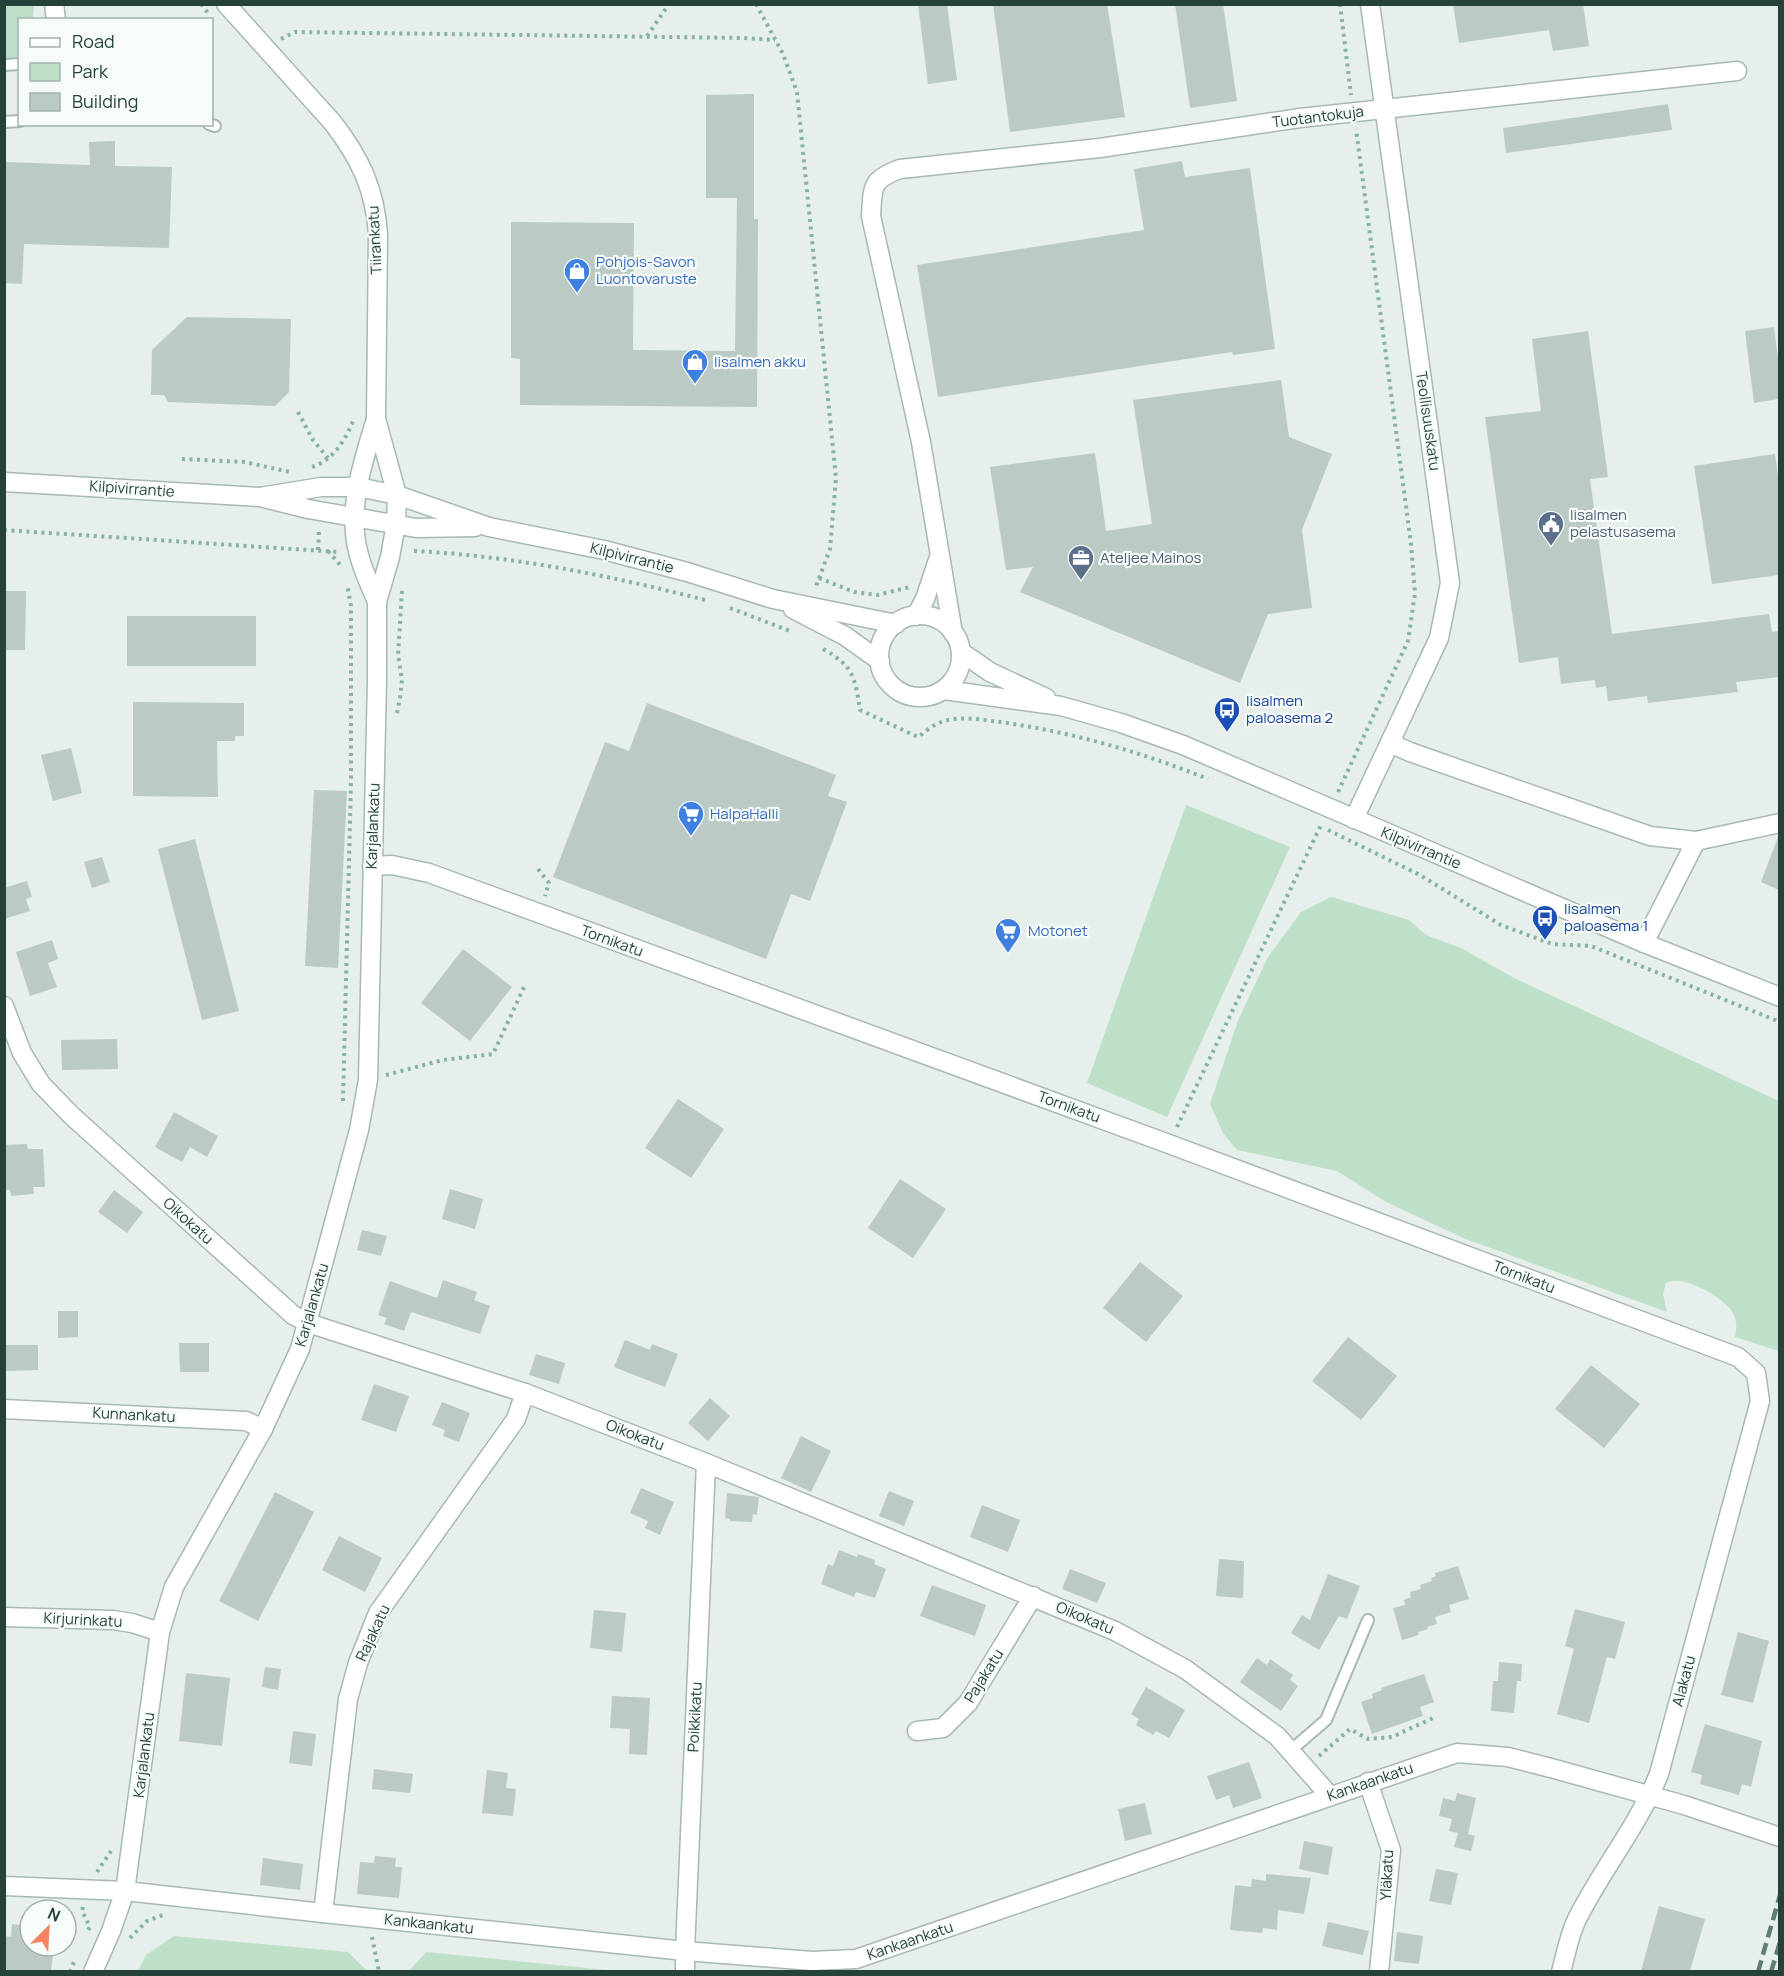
<svg xmlns="http://www.w3.org/2000/svg" width="1784" height="1976" font-family="Manrope,sans-serif">
<style>
.green{fill:#bfe0c8}
.building{fill:#bbcac4}
.lines{fill:none;stroke-linecap:round;stroke-linejoin:round}
.service-casing{stroke:#a8b8b2;stroke-width:14}
.minor-casing{stroke:#a8b8b2;stroke-width:21}
.tertiary-casing{stroke:#a8b8b2;stroke-width:21}
.path{stroke:#86b3a5;stroke-width:4;stroke-dasharray:3 4.5;stroke-linecap:butt}
.service{stroke:#fff;stroke-width:10}
.minor{stroke:#fff;stroke-width:18}
.tertiary{stroke:#fff;stroke-width:18}
.rail{stroke:#5f7d75;stroke-width:4.5;stroke-dasharray:12 6;stroke-linecap:butt}
.labels{text-anchor:middle;stroke-width:4.5;stroke-linejoin:round;paint-order:stroke}
.street-label{font-size:15px;fill:#24423a;stroke:#f7fbf9}
.shop-label{font-size:15px;fill:#366cbe;stroke:#f7fbf9;text-anchor:start}
.service-label{font-size:15px;fill:#4e5e75;stroke:#f7fbf9;text-anchor:start}
.transit-label{font-size:15px;fill:#164399;stroke:#f7fbf9;text-anchor:start}
</style>
<rect width="100%" height="100%" fill="#e6efeb"/>
<!-- green -->
<g class="green">
<path d="M4,5h30l-1,14 -13,1 -1,37 -14,1z"/>
<path d="M1186,805l104,42 -123,270 -80,-34z"/>
<path d="M1331,897l78,23 17,15 35,13 53,30 265,123v250l-44,-14c2,-8 2,-16 -2,-24 -8,-15 -51,-40 -67,-30l-3,11 4,18 -204,-74 -77,-36 -49,-31 -100,-21 -14,-17 -13,-29 29,-86 29,-61 33,-45z"/>
<path d="M174,1936l174,16 19,19h-229l8,-16z"/>
<path d="M426,1952l191,19h-208z"/>
</g>
<!-- building -->
<g class="building">
<path d="M918,4h29l10,76 -29,4z"/>
<path d="M993,4h114l18,113 -115,15z"/>
<path d="M1175,4h48l14,97 -47,7z"/>
<path d="M1453,4h130l6,42 -36,5 -4,-21 -90,13z"/>
<path d="M754,94v125h4l-1,188 -237,-2v-46l-9,-1v-136l123,1 -1,127 102,1 2,-153h-31v-103z"/>
<path d="M1668,104l4,26 -166,23 -3,-25z"/>
<path d="M115,141v25l57,1 -3,81 -145,-4 -2,40 -18,-1v-121l86,3 -1,-23z"/>
<path d="M1182,161l3,16 65,-9 25,181 -42,6 -1,-3 -294,45 -21,-132 227,-35 -10,-61z"/>
<path d="M187,317l104,2 -2,73 -14,14 -107,-4 -4,-7h-13l1,-45z"/>
<path d="M1774,327l5,39v33l-25,4 -9,-72z"/>
<path d="M1588,331l20,146 -18,2 22,155 157,-20 3,18 7,-1v46l-43,5 2,10 -90,11 -1,-7 -39,5 -2,-15 -10,2 -1,-8 -34,4 -3,-27 -39,6 -34,-246 56,-6 -9,-72z"/>
<path d="M1281,380l8,57 43,17 -30,76 10,78 -44,6 -28,69 -220,-91 13,-25 -27,3 -16,-103 105,-14 11,78 46,-7 -19,-124z"/>
<path d="M1775,454l4,28v93l-67,9 -18,-118z"/>
<path d="M4,591h22l-1,59h-21z"/>
<rect x="127" y="616" width="129" height="50"/>
<path d="M133,702l111,1v33h-9v5h-18l1,56 -85,-1z"/>
<path d="M647,703l189,72 -8,21 19,6 -37,99 -19,-7 -25,65 -213,-82 52,-135 24,9z"/>
<path d="M71,748l11,45 -29,8 -12,-46z"/>
<path d="M314,790l33,1 -9,177 -33,-2z"/>
<path d="M1778,837h1v53l-18,-8z"/>
<path d="M195,839l44,172 -37,9 -44,-171z"/>
<path d="M102,857l8,25 -18,6 -8,-26z"/>
<path d="M27,881l5,16 -6,2 4,12 -26,8v-31z"/>
<path d="M52,940l6,19 -10,4 9,24 -27,9 -14,-44z"/>
<path d="M463,949l49,38 -42,54 -49,-38z"/>
<path d="M117,1039l1,30 -56,1 -1,-30z"/>
<path d="M678,1099l46,30 -33,49 -46,-30z"/>
<path d="M174,1112l44,24 -11,21 -17,-10 -8,15 -27,-15z"/>
<path d="M27,1144l1,5h15l2,38h-12l1,7 -23,2 -1,-6h-4l-2,-45z"/>
<path d="M900,1179l46,30 -33,49 -45,-30z"/>
<path d="M450,1189l33,10 -8,30 -33,-10z"/>
<path d="M114,1190l29,22 -16,21 -29,-21z"/>
<path d="M362,1230l25,6 -6,20 -24,-6z"/>
<path d="M1140,1262l43,34 -37,46 -43,-34z"/>
<path d="M443,1280l34,12 -3,8 16,6 -10,28 -69,-22 -7,19 -20,-7 3,-6 -9,-3 12,-34 47,17z"/>
<path d="M58,1311h20v26l-20,1z"/>
<path d="M1348,1337l49,39 -36,44 -49,-39z"/>
<path d="M625,1340l25,10 2,-6 26,10 -13,33 -51,-20z"/>
<path d="M179,1343h30v29h-29z"/>
<path d="M5,1345h33v25l-33,1z"/>
<path d="M536,1354l29,9 -6,21 -30,-9z"/>
<path d="M1591,1365l49,39 -36,44 -49,-39z"/>
<path d="M374,1384l35,12 -13,36 -35,-12z"/>
<path d="M710,1398l20,18 -22,25 -20,-18z"/>
<path d="M442,1402l28,11 -11,29 -16,-6 2,-6 -13,-5z"/>
<path d="M801,1436l30,15 -20,41 -30,-14z"/>
<path d="M641,1488l33,14 -14,33 -15,-7 3,-7 -18,-8z"/>
<path d="M889,1491l25,10 -10,25 -25,-10z"/>
<path d="M275,1492l39,20 -56,109 -39,-20z"/>
<path d="M727,1493l32,4 -2,18 -4,-1 -1,8 -22,-1v-2l-5,-1z"/>
<path d="M982,1505l38,15 -12,32 -38,-15z"/>
<path d="M339,1536l43,22 -17,34 -43,-22z"/>
<path d="M839,1550l18,7 1,-3 17,6 -1,4 12,5 -11,29 -19,-6 -2,5 -33,-13 7,-20 5,2z"/>
<path d="M1219,1559l25,2 -1,37 -27,-2z"/>
<path d="M1458,1566l11,33 -20,6 2,7 -16,5 2,7 -10,3 1,2 -10,3 1,3 -17,5 -9,-32 12,-3 -1,-5 7,-3 -1,-5 11,-3 -1,-4 12,-4 -1,-3 5,-2 -1,-3z"/>
<path d="M1070,1569l36,14 -9,20 -35,-14z"/>
<path d="M1328,1574l32,12 -13,33 -8,-3 -20,34 -28,-17 11,-18 8,5z"/>
<path d="M932,1585l54,20 -11,31 -55,-20z"/>
<path d="M1575,1609l50,13 -10,37 -8,-2 -18,66 -32,-9 17,-65 -9,-3z"/>
<path d="M594,1610l32,3 -4,39 -32,-4z"/>
<path d="M1738,1632l31,9 -16,62 -32,-8z"/>
<path d="M1257,1658l10,7 3,-6 23,16 -3,5 8,6 -17,25 -41,-29z"/>
<path d="M1499,1662l23,2 -1,17h-4l-3,32 -23,-2 2,-30h5z"/>
<path d="M265,1667l16,2 -3,21 -16,-3z"/>
<path d="M186,1673l44,5 -8,68 -43,-5z"/>
<path d="M1424,1674l10,28 -14,5 3,9 -51,18 -11,-32 12,-4 -1,-4 10,-4 -1,-2z"/>
<path d="M1146,1687l39,23 -16,28 -13,-7 -3,4 -17,-10 3,-6 -8,-5z"/>
<path d="M612,1696l38,2 -3,57 -18,-1 1,-25 -20,-1z"/>
<path d="M1705,1724l57,17 -11,46 -9,-3 -3,11 -39,-11 2,-9 -11,-3z"/>
<path d="M293,1731l23,3 -4,32 -23,-3z"/>
<path d="M1249,1762l13,36 -29,10 -4,-13 -13,5 -9,-24z"/>
<path d="M374,1769l39,5 -3,19 -38,-4z"/>
<path d="M487,1770l21,3 -2,15 10,1 -3,27 -31,-3z"/>
<path d="M1457,1793l19,5 -8,36 7,2 -4,15 -17,-4 4,-14 -9,-2 3,-12 -13,-3 4,-18 12,3z"/>
<path d="M1145,1803l7,31 -27,7 -7,-32z"/>
<path d="M1304,1841l29,6 -5,28 -29,-6z"/>
<path d="M375,1856l21,2 -1,9h7l-3,31 -42,-4 3,-32 14,1z"/>
<path d="M263,1858l40,6 -3,26 -40,-5z"/>
<path d="M1436,1869l22,4 -7,32 -22,-4z"/>
<path d="M1266,1874l45,4 -7,36 -26,-4 -1,20 -14,-2 -1,5 -32,-3 5,-45 16,2 1,-8 14,2z"/>
<path d="M1659,1906l46,13 -15,52h-49z"/>
<path d="M1328,1922l41,9 -6,24 -41,-9z"/>
<path d="M12,1924l18,2v20h24l-3,25h-47v-35l7,1z"/>
<path d="M1397,1932l26,4 -4,28 -25,-3z"/>
</g>
<g class="lines">
<!-- service casing -->
<g class="service-casing">
<g id="service">
<path d="M4,65l16,-1"/>
<path d="M4,122l16,-1"/>
<path d="M209,124l6,2"/>
<path d="M1290,1751l36,-31 42,-100"/>
</g>
</g>
<!-- minor casing -->
<g class="minor-casing">
<g id="minor">
<path d="M54,4l2,16"/>
<path d="M226,4l107,119c27,35 42,66 45,111l-2,185"/>
<path d="M916,616l9,-17 14,-42"/>
<path d="M953,633l-32,-191 -50,-226c2,-29 -1,-36 29,-47l200,-21 200,-30 437,-47"/>
<path d="M1390,743l20,9 240,84 46,5 84,-18"/>
<path d="M1354,819l85,-181 11,-55 -80,-579"/>
<path d="M372,866l20,-1 37,8 740,271 569,213 18,16 4,28 -101,373c-21,52 -57,95 -82,145 -8,16 -11,35 -16,53"/>
<path d="M1644,943l52,-102"/>
<path d="M4,1006l18,47 19,31 30,31 222,200 15,8 217,70 181,70 409,168 70,38 92,67 53,60"/>
<path d="M4,1409l242,12 17,8"/>
<path d="M4,1617l109,3 19,3 28,9"/>
<path d="M917,1731l26,-3 25,-25 65,-107"/>
<path d="M1368,1782l23,68 -12,122"/>
<path d="M4,1886l121,5 198,22 362,38 127,10 44,-2 601,-206 51,4 43,11 133,37 96,32"/>
<path d="M323,1913l25,-214 10,-36 20,-50 138,-194 9,-26"/>
<path d="M93,1972l18,-41 14,-40 35,-259 14,-45 89,-158 37,-80 59,-219 9,-50 9,-400v-78l13,-45 6,-33 1,-29 -21,-76c-13,43 -30,91 -17,136 4,16 12,32 18,47"/>
<path d="M685,1972v-21l21,-488"/>
</g>
</g>
<!-- tertiary casing -->
<g class="tertiary-casing">
<g id="tertiary">
<path d="M4,482l256,15 48,12 108,19 59,-1"/>
<path d="M260,497l61,-10h37l39,8 92,32 115,23 83,22 86,27 123,25"/>
<path d="M793,609l52,27 35,25"/>
<circle cx="920" cy="656" r="41"/>
<path d="M961,652l29,20 56,26"/>
<path d="M944,690l117,16 60,17 62,22 461,198 136,54"/>
</g>
</g>
<!-- path -->
<g class="path">
<path d="M201,4l7,9"/>
<path d="M756,4l27,50 14,38 39,386 -6,71 -15,40"/>
<path d="M1340,4l11,91"/>
<path d="M647,36l22,-32"/>
<path d="M281,39l14,-7 450,6 30,2"/>
<path d="M298,412l15,28 15,18"/>
<path d="M182,459l63,3 45,10"/>
<path d="M312,467c21,-7 33,-26 41,-46"/>
<path d="M4,530l335,22"/>
<path d="M318,550l1,-20"/>
<path d="M328,551l13,15"/>
<path d="M414,551c100,5 198,25 295,50"/>
<path d="M819,578l35,14 23,3 33,-8"/>
<path d="M730,608l60,23"/>
<path d="M823,649c31,17 32,29 37,61l58,27c7,-5 15,-12 23,-15 19,-7 41,-2 59,0 72,10 141,30 208,57"/>
<path d="M397,713l3,-15 2,-18 -4,-25 4,-65"/>
<path d="M1338,792l70,-151 7,-48 -4,-49 -55,-415"/>
<path d="M1328,830l92,45 81,50 51,19 39,2 189,76"/>
<path d="M538,869l11,14 -4,13"/>
<path d="M386,1075l57,-15 50,-6 32,-69"/>
<path d="M343,1101l8,-319v-176l-4,-22"/>
<path d="M1177,1127l144,-302"/>
<path d="M1319,1756l31,-27 18,10 24,-2 41,-19"/>
<path d="M97,1872l14,-21"/>
<path d="M83,1907l-1,4 8,16 -2,3"/>
<path d="M372,1937l7,35"/>
<path d="M130,1938l17,-17 16,-6"/>
<path d="M70,1972l4,-10"/>
</g>
<!-- service -->
<use href="#service" class="service"/>
<!-- minor -->
<use href="#minor" class="minor"/>
<!-- tertiary -->
<use href="#tertiary" class="tertiary"/>
<!-- rail -->
<g class="rail">
<path d="M1758,1972l22,-77"/>
<path d="M1771,1972l9,-30"/>
</g>
</g>
<!-- icons -->
<defs>
<g id="shop-pin" transform="scale(1.35)"><path d="M0 17L-7.5 6A9.5 9.5 0 1 1 7.5 6Z" fill="#3f7fe0" stroke="#f7fbf9"/><path d="M-5-2.5h2.3a2.7 3.5 0 0 1 5.4 0H5L5.5 6h-11ZM-1.5-2.5h3a1.5 2.3 0 0 0-3 0Z" fill="#fff"/></g>
<g id="civic-pin" transform="scale(1.35)"><path d="M0 17L-7.5 6A9.5 9.5 0 1 1 7.5 6Z" fill="#5c6f8a" stroke="#f7fbf9"/><path d="M-.6-6.5H3V-4.5H.6V-3L4-1V1h2V6H-6V1h2V-1L-.6-3ZM-1.2 2.5V6h2.4V2.5Z" fill="#fff"/></g>
<g id="office-pin" transform="scale(1.35)"><path d="M0 17L-7.5 6A9.5 9.5 0 1 1 7.5 6Z" fill="#5c6f8a" stroke="#f7fbf9"/><path d="M-6-3h4V-5.5h4V-3h4V5H-6ZM-1-4.5V-3h2v-1.5ZM-6 0V1H6V0Z" fill="#fff"/></g>
<g id="bus-pin" transform="scale(1.35)"><path d="M0 17L-7.5 6A9.5 9.5 0 1 1 7.5 6Z" fill="#1a4fb4" stroke="#f7fbf9"/><path d="M-5-6H5V4H4V6H2V4H-2V6H-4V4H-5ZM-3.5-4V0h7V-4ZM-3.5 1.2v1.5H-2V1.2ZM2 1.2v1.5H3.5V1.2Z" fill="#fff"/></g>
<g id="supermarket-pin" transform="scale(1.35)"><path d="M0 17L-7.5 6A9.5 9.5 0 1 1 7.5 6Z" fill="#3f7fe0" stroke="#f7fbf9"/><path d="M-6-5.5h2.5l.6 2H6L4.5 2H-2.5L-4.4-4H-6ZM-1.5 3.2a1.3 1.3 0 1 0 .1 0ZM3 3.2a1.3 1.3 0 1 0 .1 0Z" fill="#fff"/></g>
</defs>
<g fill-rule="evenodd">
<use href="#shop-pin" x="577" y="271"/>
<use href="#shop-pin" x="695" y="362"/>
<use href="#civic-pin" x="1551" y="524"/>
<use href="#office-pin" x="1081" y="558"/>
<use href="#bus-pin" x="1227" y="710"/>
<use href="#supermarket-pin" x="691" y="814"/>
<use href="#bus-pin" x="1545" y="918"/>
<use href="#supermarket-pin" x="1008" y="931"/>
</g>
<g class="labels">
<!-- street labels -->
<g class="street-label">
<text transform="translate(1318 117) rotate(-7)" y="5">Tuotantokuja</text>
<text transform="translate(375 240) rotate(-93)" y="5">Tiirankatu</text>
<text transform="translate(1428 421) rotate(82)" y="5">Teollisuuskatu</text>
<text transform="translate(132 489) rotate(4)" y="5">Kilpivirrantie</text>
<text transform="translate(632 558) rotate(14)" y="5">Kilpivirrantie</text>
<text transform="translate(373 826) rotate(-88)" y="5">Karjalankatu</text>
<text transform="translate(1421 848) rotate(23)" y="5">Kilpivirrantie</text>
<text transform="translate(612 941) rotate(20)" y="5">Tornikatu</text>
<text transform="translate(1069 1107) rotate(20)" y="5">Tornikatu</text>
<text transform="translate(188 1221) rotate(42)" y="5">Oikokatu</text>
<text transform="translate(1524 1277) rotate(21)" y="5">Tornikatu</text>
<text transform="translate(312 1305) rotate(-74)" y="5">Karjalankatu</text>
<text transform="translate(134 1415) rotate(3)" y="5">Kunnankatu</text>
<text transform="translate(635 1435) rotate(21)" y="5">Oikokatu</text>
<text transform="translate(1085 1618) rotate(23)" y="5">Oikokatu</text>
<text transform="translate(83 1620) rotate(3)" y="5">Kirjurinkatu</text>
<text transform="translate(373 1633) rotate(-65)" y="5">Rajakatu</text>
<text transform="translate(984 1676) rotate(-58)" y="5">Pajakatu</text>
<text transform="translate(1684 1681) rotate(-75)" y="5">Alakatu</text>
<text transform="translate(695 1717) rotate(-87)" y="5">Poikkikatu</text>
<text transform="translate(144 1755) rotate(-83)" y="5">Karjalankatu</text>
<text transform="translate(1370 1782) rotate(-19)" y="5">Kankaankatu</text>
<text transform="translate(1387 1875) rotate(-87)" y="5">Yläkatu</text>
<text transform="translate(429 1924) rotate(6)" y="5">Kankaankatu</text>
<text transform="translate(910 1941) rotate(-19)" y="5">Kankaankatu</text>
</g>
<!-- shop labels -->
<g class="shop-label">
<text x="596" y="267">Pohjois-Savon<tspan x="596" dy="17">Luontovaruste</tspan></text>
<text x="714" y="367">Iisalmen akku</text>
<text x="710" y="819">HalpaHalli</text>
<text x="1028" y="936">Motonet</text>
</g>
<!-- service labels -->
<g class="service-label">
<text x="1570" y="520">Iisalmen<tspan x="1570" dy="17">pelastusasema</tspan></text>
<text x="1100" y="563">Ateljee Mainos</text>
</g>
<!-- transit labels -->
<g class="transit-label">
<text x="1246" y="706">Iisalmen<tspan x="1246" dy="17">paloasema 2</tspan></text>
<text x="1564" y="914">Iisalmen<tspan x="1564" dy="17">paloasema 1</tspan></text>
</g>
</g>
<!-- border -->
<rect width="1784" height="1976" fill="none" stroke="#24423a" stroke-width="12"/>
<!-- legend -->
<rect x="18" y="18" width="195" height="108" fill="#f7fbf9" stroke="#a3b1ad" stroke-width="1.5"/>
<rect x="30" y="38" width="30" height="9" fill="#ffffff" stroke="#a3b1ad" stroke-width="1.5"/>
<text x="72" y="48" font-size="18" fill="#24423a">Road</text>
<rect x="30" y="63" width="30" height="18" fill="#bfe0c8" stroke="#a3b1ad" stroke-width="1.5"/>
<text x="72" y="78" font-size="18" fill="#24423a">Park</text>
<rect x="30" y="93" width="30" height="18" fill="#bbcac4" stroke="#a3b1ad" stroke-width="1.5"/>
<text x="72" y="108" font-size="18" fill="#24423a">Building</text>
<!-- north arrow -->
<g transform="translate(48 1928) rotate(24)"><circle r="28" fill="#f7fbf9" stroke="#a3b1ad" stroke-width="1.5"/>
<path d="M0-4.5L10 22L0 15L-10 22Z" fill="#f4845f"/>
<text y="-9" font-size="16" font-weight="bold" text-anchor="middle" fill="#24423a">N</text>
</g>
</svg>
